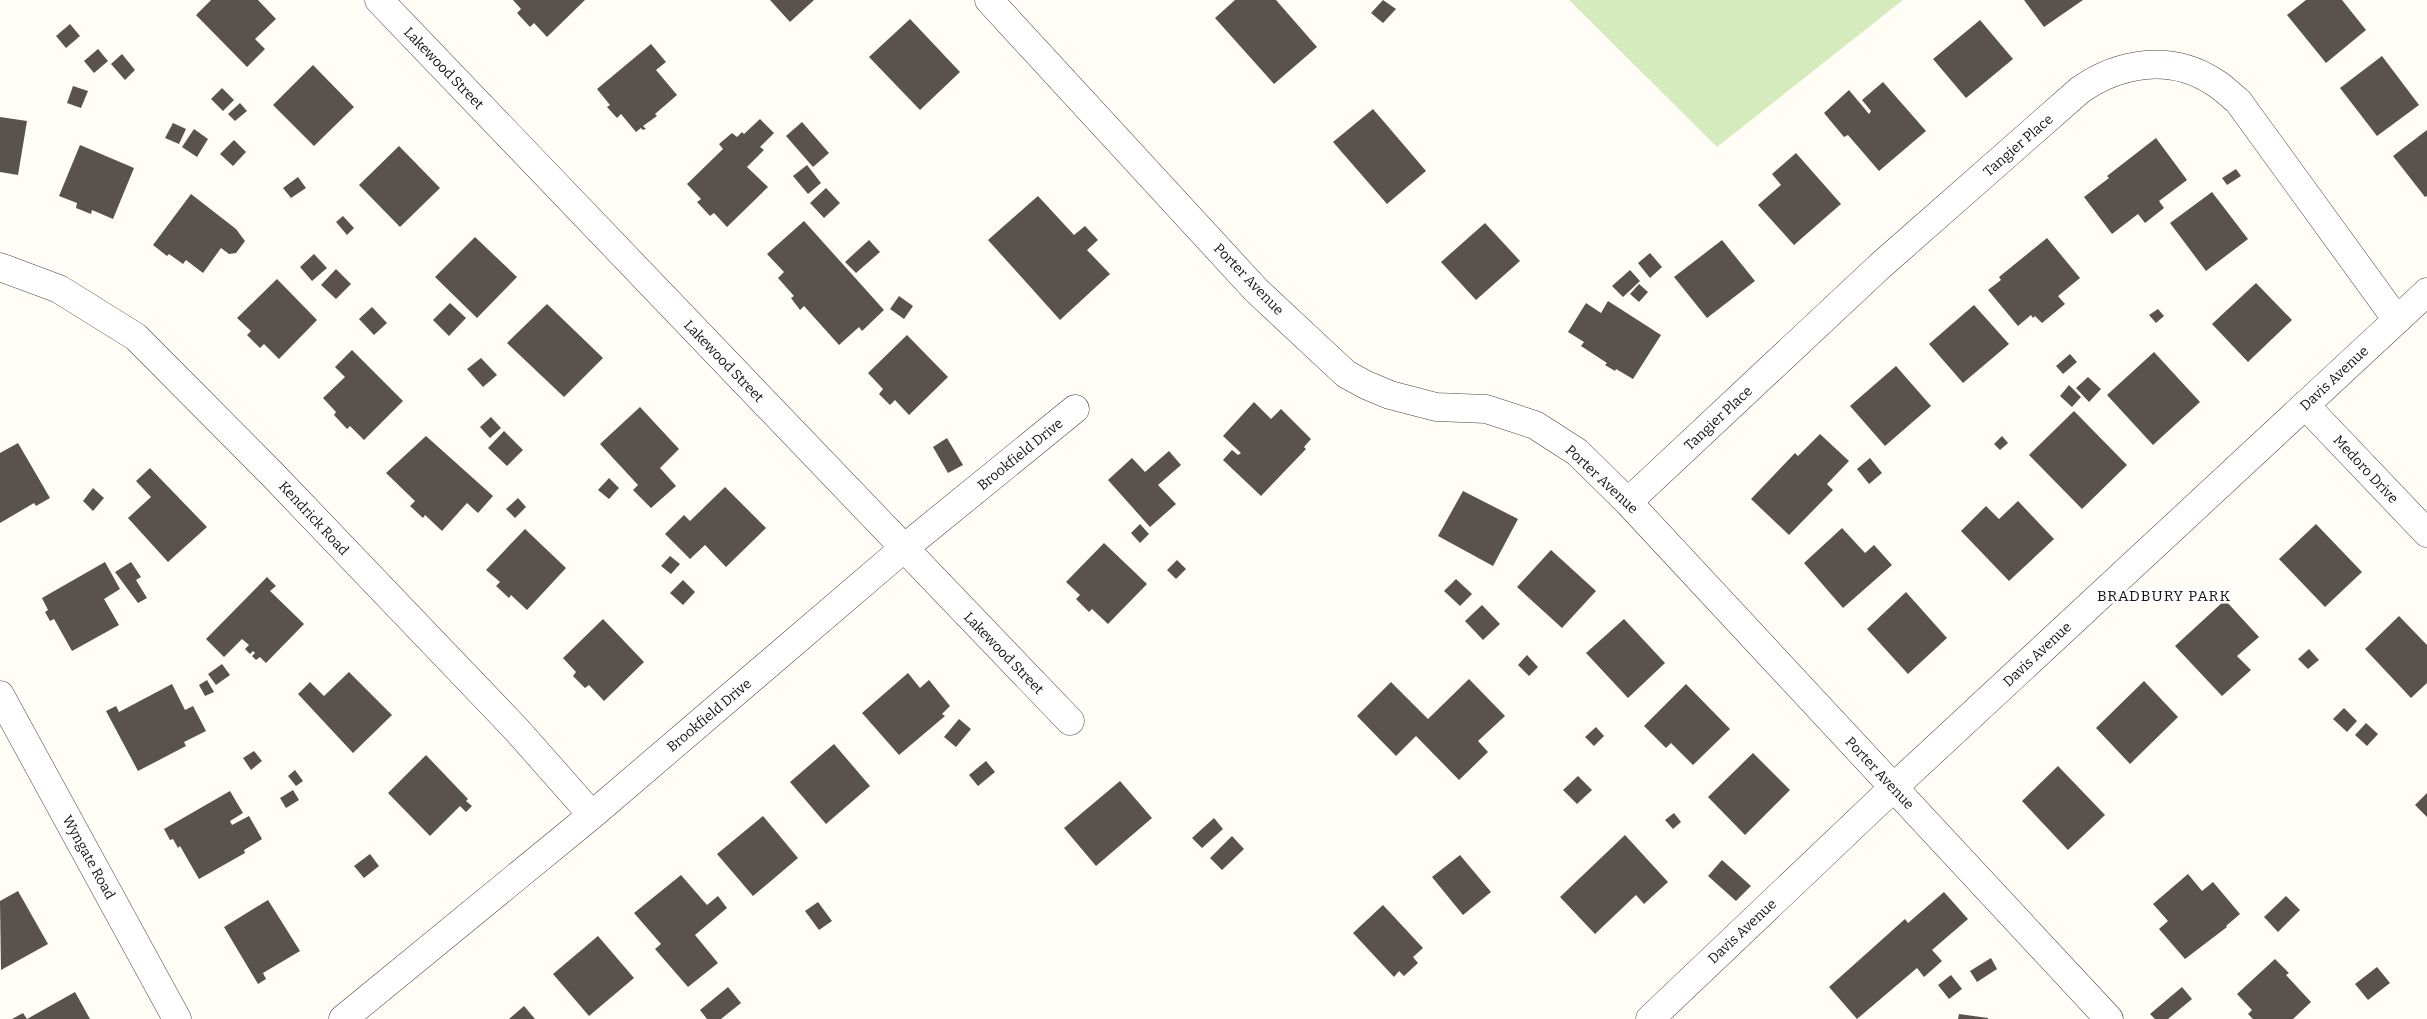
<svg xmlns="http://www.w3.org/2000/svg" width="2427" height="1019" font-family="Bitter,serif">
<style>
.green{fill:#d5ebbd}
.building{fill:#5a524d}
.lines{fill:none;stroke-linecap:round;stroke-linejoin:round}
.minor-casing{stroke:#444;stroke-width:29}
.minor{stroke:#fff;stroke-width:28}
.labels{text-anchor:middle;stroke-width:5;stroke-linejoin:round;paint-order:stroke}
.street-label{font-size:14px;fill:#111;stroke:#fff}
.neighbourhood-label{font-size:15px;letter-spacing:1px;fill:#111;stroke:#fff}
</style>
<rect width="100%" height="100%" fill="#fffdf5"/>
<!-- green -->
<path class="green" d="M1569,0h334l-186,147z"/>
<!-- building -->
<g class="building">
<path d="M211,0h47l18,19 -21,20 10,10 -18,18 -51,-52z"/>
<path d="M513,0h72l-38,37 -13,-14 -4,4 -13,-14 4,-4z"/>
<path d="M770,0h44l-24,22z"/>
<path d="M1235,0h41l41,47 -43,37 -59,-66z"/>
<path d="M1383,0l13,9 -13,14 -12,-10z"/>
<path d="M2024,0h59l-39,27z"/>
<path d="M2306,0h36l24,30 -40,33 -39,-48z"/>
<path d="M910,19l50,53 -40,38 -51,-53z"/>
<path d="M1980,20l33,39 -47,39 -33,-39z"/>
<path d="M70,24l10,12 -14,12 -10,-12z"/>
<path d="M651,44l15,18 -10,8 21,25 -22,19 2,2 -14,10 3,3 -3,1 -2,-2 -5,4 -15,-18 -4,4 -10,-11 3,-2 -13,-16z"/>
<path d="M98,49l10,12 -14,12 -10,-12z"/>
<path d="M122,54l13,16 -10,10 -14,-16z"/>
<path d="M2382,56l37,49 -42,31 -37,-48z"/>
<path d="M313,65l41,42 -40,39 -41,-41z"/>
<path d="M1883,82l43,49 -47,40 -31,-36 -4,2 -20,-24 25,-23 20,24 2,-3 -9,-11z"/>
<path d="M73,86l15,5 -7,17 -14,-5z"/>
<path d="M222,88l12,12 -11,11 -12,-12z"/>
<path d="M240,103l7,8 -12,10 -7,-7z"/>
<path d="M1373,109l53,62 -39,33 -54,-62z"/>
<path d="M0,117l27,4 -9,54 -18,-3z"/>
<path d="M760,119l14,14 -14,14 4,3 -17,17 21,20 -41,40 -13,-14 -4,3 -13,-14 4,-3 -14,-15 36,-35 -4,-5 13,-11 5,4 5,-5 2,2z"/>
<path d="M802,122l27,31 -16,14 -27,-31z"/>
<path d="M173,123l13,6 -7,15 -14,-6z"/>
<path d="M194,129l14,10 -11,18 -15,-10z"/>
<path d="M2427,130v66l-2,1 -32,-41z"/>
<path d="M2156,138l31,42 -28,21 5,7 -19,15 -7,-9 -26,20 -28,-37 25,-19 -2,-2z"/>
<path d="M234,140l12,12 -13,14 -13,-12z"/>
<path d="M80,145l54,23 -21,51 -21,-9 -1,4 -15,-6 1,-5 -18,-7z"/>
<path d="M399,146l41,42 -40,39 -41,-42z"/>
<path d="M1796,153l45,51 -47,41 -36,-40 23,-20 -9,-11z"/>
<path d="M807,165l14,18 -13,11 -15,-18z"/>
<path d="M2236,169l5,7 -14,9 -5,-7z"/>
<path d="M298,177l8,11 -15,10 -8,-10z"/>
<path d="M826,188l14,15 -16,15 -14,-15z"/>
<path d="M2212,192l36,47 -42,32 -36,-48z"/>
<path d="M191,194l45,35 9,12 -9,12 -7,1 -8,-6 -18,25 -17,-13 -3,4 -14,-10 -2,2 -14,-11z"/>
<path d="M1038,196l36,39 11,-9 13,14 -11,10 23,24 -50,46 -72,-80z"/>
<path d="M343,216l11,12 -7,7 -11,-13z"/>
<path d="M804,221l80,89 -22,21 -3,-4 -20,18 -35,-39 -4,4 -9,-12 3,-2 -16,-18 6,-6 -17,-18z"/>
<path d="M1485,223l35,38 -44,39 -35,-38z"/>
<path d="M475,237l42,40 -40,41 -42,-41z"/>
<path d="M2047,238l33,40 -22,18 7,8 -23,19 -7,-7 -2,2 -2,-3 -13,11 -30,-36 13,-10 -2,-3z"/>
<path d="M869,240l11,12 -24,21 -11,-11z"/>
<path d="M1722,240l33,41 -48,37 -33,-41z"/>
<path d="M1650,253l12,14 -12,11 -12,-15z"/>
<path d="M314,254l13,14 -15,13 -12,-14z"/>
<path d="M336,269l15,15 -15,15 -15,-14z"/>
<path d="M1630,270l10,11 -17,16 -11,-11z"/>
<path d="M277,279l40,41 -38,39 -15,-15 -4,4 -13,-13 4,-4 -14,-13z"/>
<path d="M2256,283l36,37 -44,42 -36,-38z"/>
<path d="M1639,284l9,8 -9,10 -9,-8z"/>
<path d="M899,296l14,10 -9,13 -14,-10z"/>
<path d="M1608,301l53,34 -28,44 -17,-10 -1,2 -10,-6 2,-2 -26,-17 3,-4 -16,-10 18,-29 15,10z"/>
<path d="M450,303l16,15 -17,18 -16,-16z"/>
<path d="M547,304l56,54 -39,39 -57,-54z"/>
<path d="M1974,305l35,39 -46,39 -34,-39z"/>
<path d="M372,307l15,16 -13,12 -15,-16z"/>
<path d="M2158,309l6,7 -8,7 -7,-8z"/>
<path d="M907,335l41,42 -39,38 -14,-15 -5,5 -11,-11 4,-5 -15,-16z"/>
<path d="M352,350l51,51 -39,39 -14,-14 -3,3 -13,-14 2,-3 -13,-14 22,-21 -10,-10z"/>
<path d="M2154,352l46,50 -47,43 -46,-50z"/>
<path d="M2070,354l7,8 -14,12 -7,-8z"/>
<path d="M481,358l16,17 -14,12 -16,-18z"/>
<path d="M1896,366l35,40 -46,40 -35,-40z"/>
<path d="M2088,377l13,12 -12,13 -13,-14z"/>
<path d="M2069,385l12,12 -9,10 -12,-11z"/>
<path d="M1254,402l17,17 10,-10 30,30 -7,8 2,2 -45,47 -38,-36 9,-10 6,5 3,-2 -18,-17z"/>
<path d="M640,407l39,42 -19,19 16,18 -25,22 -18,-18 5,-5 -38,-41z"/>
<path d="M2074,411l53,54 -45,44 -53,-54z"/>
<path d="M491,417l10,11 -11,10 -10,-11z"/>
<path d="M504,431l19,19 -16,16 -19,-18z"/>
<path d="M1820,434l29,27 -22,23 6,6 -44,45 -38,-36 44,-46 3,3z"/>
<path d="M426,436l67,60 -15,17 -11,-10 -25,28 -17,-16 -2,3 -13,-12 5,-5 -29,-28z"/>
<path d="M2002,436l6,7 -8,7 -6,-6z"/>
<path d="M947,438l16,27 -15,8 -15,-26z"/>
<path d="M18,443l32,55 -14,8 -2,-3 -34,20v-70z"/>
<path d="M1169,451l12,14 -23,20 18,19 -26,23 -42,-47 24,-22 13,14z"/>
<path d="M1870,458l12,15 -13,11 -12,-15z"/>
<path d="M150,468l57,59 -39,35 -40,-44 23,-21 -15,-16z"/>
<path d="M609,478l10,10 -10,11 -11,-9z"/>
<path d="M725,487l41,41 -40,39 -21,-22 -15,14 -25,-25 19,-19 6,6z"/>
<path d="M93,488l11,10 -11,13 -10,-10z"/>
<path d="M1463,491l55,28 -25,47 -55,-30z"/>
<path d="M518,498l8,9 -11,11 -9,-9z"/>
<path d="M2018,501l36,38 -45,42 -48,-50 25,-25 13,13z"/>
<path d="M1140,524l9,10 -9,9 -9,-10z"/>
<path d="M2316,524l46,48 -37,35 -46,-48z"/>
<path d="M1842,528l23,25 9,-8 18,20 -49,43 -39,-45z"/>
<path d="M525,529l41,39 -39,42 -16,-15 -2,3 -13,-12 4,-4 -14,-12z"/>
<path d="M1104,543l43,41 -39,40 -16,-15 -3,3 -13,-13 4,-4 -14,-13z"/>
<path d="M1551,550l45,41 -34,37 -45,-41z"/>
<path d="M670,556l10,8 -9,10 -10,-8z"/>
<path d="M1177,560l9,9 -10,10 -9,-9z"/>
<path d="M105,562l15,27 -16,10 15,26 -47,26 -18,-32 -4,2 -5,-9 3,-2 -6,-12z"/>
<path d="M131,562l10,15 -5,3 11,18 -9,5 -23,-31z"/>
<path d="M267,577l9,9 -6,5 34,33 -38,39 -6,-6 -4,3 -4,-4 3,-3 -2,-2 -3,3 -5,-5 4,-4 -7,-6 -18,18 -18,-18z"/>
<path d="M1456,579l16,15 -12,12 -16,-15z"/>
<path d="M683,580l12,12 -12,13 -13,-12z"/>
<path d="M1906,592l41,46 -39,36 -41,-45z"/>
<path d="M2225,600l34,37 -22,19 14,14 -29,26 -47,-50z"/>
<path d="M1482,605l18,19 -17,16 -18,-19z"/>
<path d="M2399,616l28,29v38l-16,15 -46,-49z"/>
<path d="M603,619l41,43 -40,39 -15,-16 -4,3 -12,-12 3,-4 -13,-14z"/>
<path d="M1624,619l41,44 -37,35 -42,-45z"/>
<path d="M2309,649l10,11 -11,9 -10,-10z"/>
<path d="M1527,655l11,12 -9,9 -11,-11z"/>
<path d="M222,664l8,11 -14,10 -8,-11z"/>
<path d="M349,672l43,43 -39,38 -55,-59 12,-12 14,14z"/>
<path d="M908,673l12,15 9,-8 21,26 -8,8 3,2 -46,39 -37,-42z"/>
<path d="M1469,679l36,37 -27,25 10,11 -29,28 -43,-44 -20,20 -39,-40 34,-34 37,37z"/>
<path d="M207,680l7,12 -9,4 -6,-11z"/>
<path d="M2144,681l34,36 -48,47 -34,-36z"/>
<path d="M172,684l13,26 8,-4 13,25 -22,11 2,4 -48,25 -32,-60 10,-5 3,6z"/>
<path d="M1686,684l44,45 -37,36 -22,-22 -5,5 -22,-22z"/>
<path d="M2344,708l13,13 -10,11 -14,-13z"/>
<path d="M959,719l12,10 -15,18 -12,-10z"/>
<path d="M2366,723l12,11 -11,12 -12,-11z"/>
<path d="M1596,727l8,9 -10,10 -9,-9z"/>
<path d="M834,744l36,42 -44,38 -36,-42z"/>
<path d="M254,751l8,10 -11,9 -8,-12z"/>
<path d="M1753,753l37,37 -45,45 -37,-38z"/>
<path d="M426,755l42,44 -2,2 6,5 -6,6 -6,-6 -30,30 -42,-43z"/>
<path d="M986,761l9,11 -17,14 -9,-11z"/>
<path d="M2058,766l47,49 -37,35 -46,-49z"/>
<path d="M295,770l8,11 -7,5 -8,-10z"/>
<path d="M1578,776l14,14 -15,14 -14,-14z"/>
<path d="M1120,781l32,37 -56,48 -32,-38z"/>
<path d="M293,790l6,10 -13,8 -6,-10z"/>
<path d="M230,791l13,22 -13,8 2,4 17,-9 13,23 -18,11 1,3 -46,26 -19,-33 -2,2 -5,-9 -3,1 -6,-11z"/>
<path d="M2427,793v24l-12,-12z"/>
<path d="M1674,813l7,9 -8,7 -8,-9z"/>
<path d="M763,816l35,42 -45,38 -36,-42z"/>
<path d="M1214,818l9,11 -21,19 -10,-10z"/>
<path d="M1625,835l43,47 -24,22 -8,-9 -41,39 -35,-37z"/>
<path d="M1232,836l12,13 -22,21 -12,-12z"/>
<path d="M370,854l9,12 -15,12 -10,-12z"/>
<path d="M1460,855l31,37 -28,23 -31,-38z"/>
<path d="M1722,860l29,26 -15,15 -28,-25z"/>
<path d="M2188,874l14,17 11,-9 27,32 -14,12 1,1 -42,32 -26,-30 9,-8 -15,-17z"/>
<path d="M681,875l26,30 11,-9 9,12 -32,27 23,28 -30,24 -33,-38 6,-5 -27,-31z"/>
<path d="M18,891l30,53 -47,26 -1,-69z"/>
<path d="M1944,892l24,27 -36,31 10,11 -18,16 -7,-9 -60,51 -28,-32 76,-68 3,4z"/>
<path d="M2286,896l14,14 -22,22 -14,-15z"/>
<path d="M268,900l32,51 -37,22 3,6 -8,5 -34,-57z"/>
<path d="M818,902l14,19 -13,9 -14,-19z"/>
<path d="M1383,905l40,43 -10,9 5,6 -14,13 -5,-5 -5,6 -41,-44z"/>
<path d="M598,936l36,42 -45,38 -36,-42z"/>
<path d="M1991,958l6,11 -20,13 -7,-11z"/>
<path d="M2275,959l14,14 -3,2 25,27 -18,17h-40l-5,-5 4,-4 -15,-16z"/>
<path d="M2377,967l13,16 -22,17 -13,-16z"/>
<path d="M1951,975l11,14 -13,10 -11,-14z"/>
<path d="M728,987l13,16 -20,16h-14l-7,-9z"/>
<path d="M2182,987l10,12 -24,20h-13l-5,-5z"/>
<path d="M75,992l15,27h-63z"/>
<path d="M524,1006l11,13h-26z"/>
<path d="M23,1013l4,6h-15z"/>
<path d="M1959,1014l29,4v1h-30z"/>
</g>
<g class="lines">
<!-- minor casing -->
<g class="minor-casing">
<g id="minor">
<path d="M379,0l691,721"/>
<path d="M989,0l267,290 90,84 20,11 24,10 46,12 50,2 49,16 42,27 51,50 481,517"/>
<path d="M0,267l59,22 77,48 137,138 243,254 76,86"/>
<path d="M2305,405l122,128"/>
<path d="M1628,502l252,-236 200,-176c40,-28 91,-36 134,-8 9,5 16,13 24,19l159,219"/>
<path d="M0,695l177,324"/>
<path d="M343,1019l249,-204 311,-266 172,-140"/>
<path d="M1650,1019l243,-231 534,-496"/>
</g>
</g>
<!-- minor -->
<use href="#minor" class="minor"/>
</g>
<g class="labels">
<!-- street labels -->
<g class="street-label">
<text transform="translate(444 68) rotate(46)" y="5">Lakewood Street</text>
<text transform="translate(2018 145) rotate(-41)" y="5">Tangier Place</text>
<text transform="translate(1249 279) rotate(46)" y="5">Porter Avenue</text>
<text transform="translate(724 361) rotate(46)" y="5">Lakewood Street</text>
<text transform="translate(2334 378) rotate(-43)" y="5">Davis Avenue</text>
<text transform="translate(1718 418) rotate(-43)" y="5">Tangier Place</text>
<text transform="translate(1020 454) rotate(-39)" y="5">Brookfield Drive</text>
<text transform="translate(2366 469) rotate(47)" y="5">Medoro Drive</text>
<text transform="translate(1602 479) rotate(43)" y="5">Porter Avenue</text>
<text transform="translate(314 518) rotate(47)" y="5">Kendrick Road</text>
<text transform="translate(1004 653) rotate(46)" y="5">Lakewood Street</text>
<text transform="translate(2037 654) rotate(-43)" y="5">Davis Avenue</text>
<text transform="translate(709 715) rotate(-40)" y="5">Brookfield Drive</text>
<text transform="translate(1880 773) rotate(47)" y="5">Porter Avenue</text>
<text transform="translate(89 857) rotate(61)" y="5">Wyngate Road</text>
<text transform="translate(1742 931) rotate(-43)" y="5">Davis Avenue</text>
</g>
<!-- neighbourhood labels -->
<g class="neighbourhood-label">
<text x="2164" y="601">BRADBURY PARK</text>
</g>
</g>
</svg>
